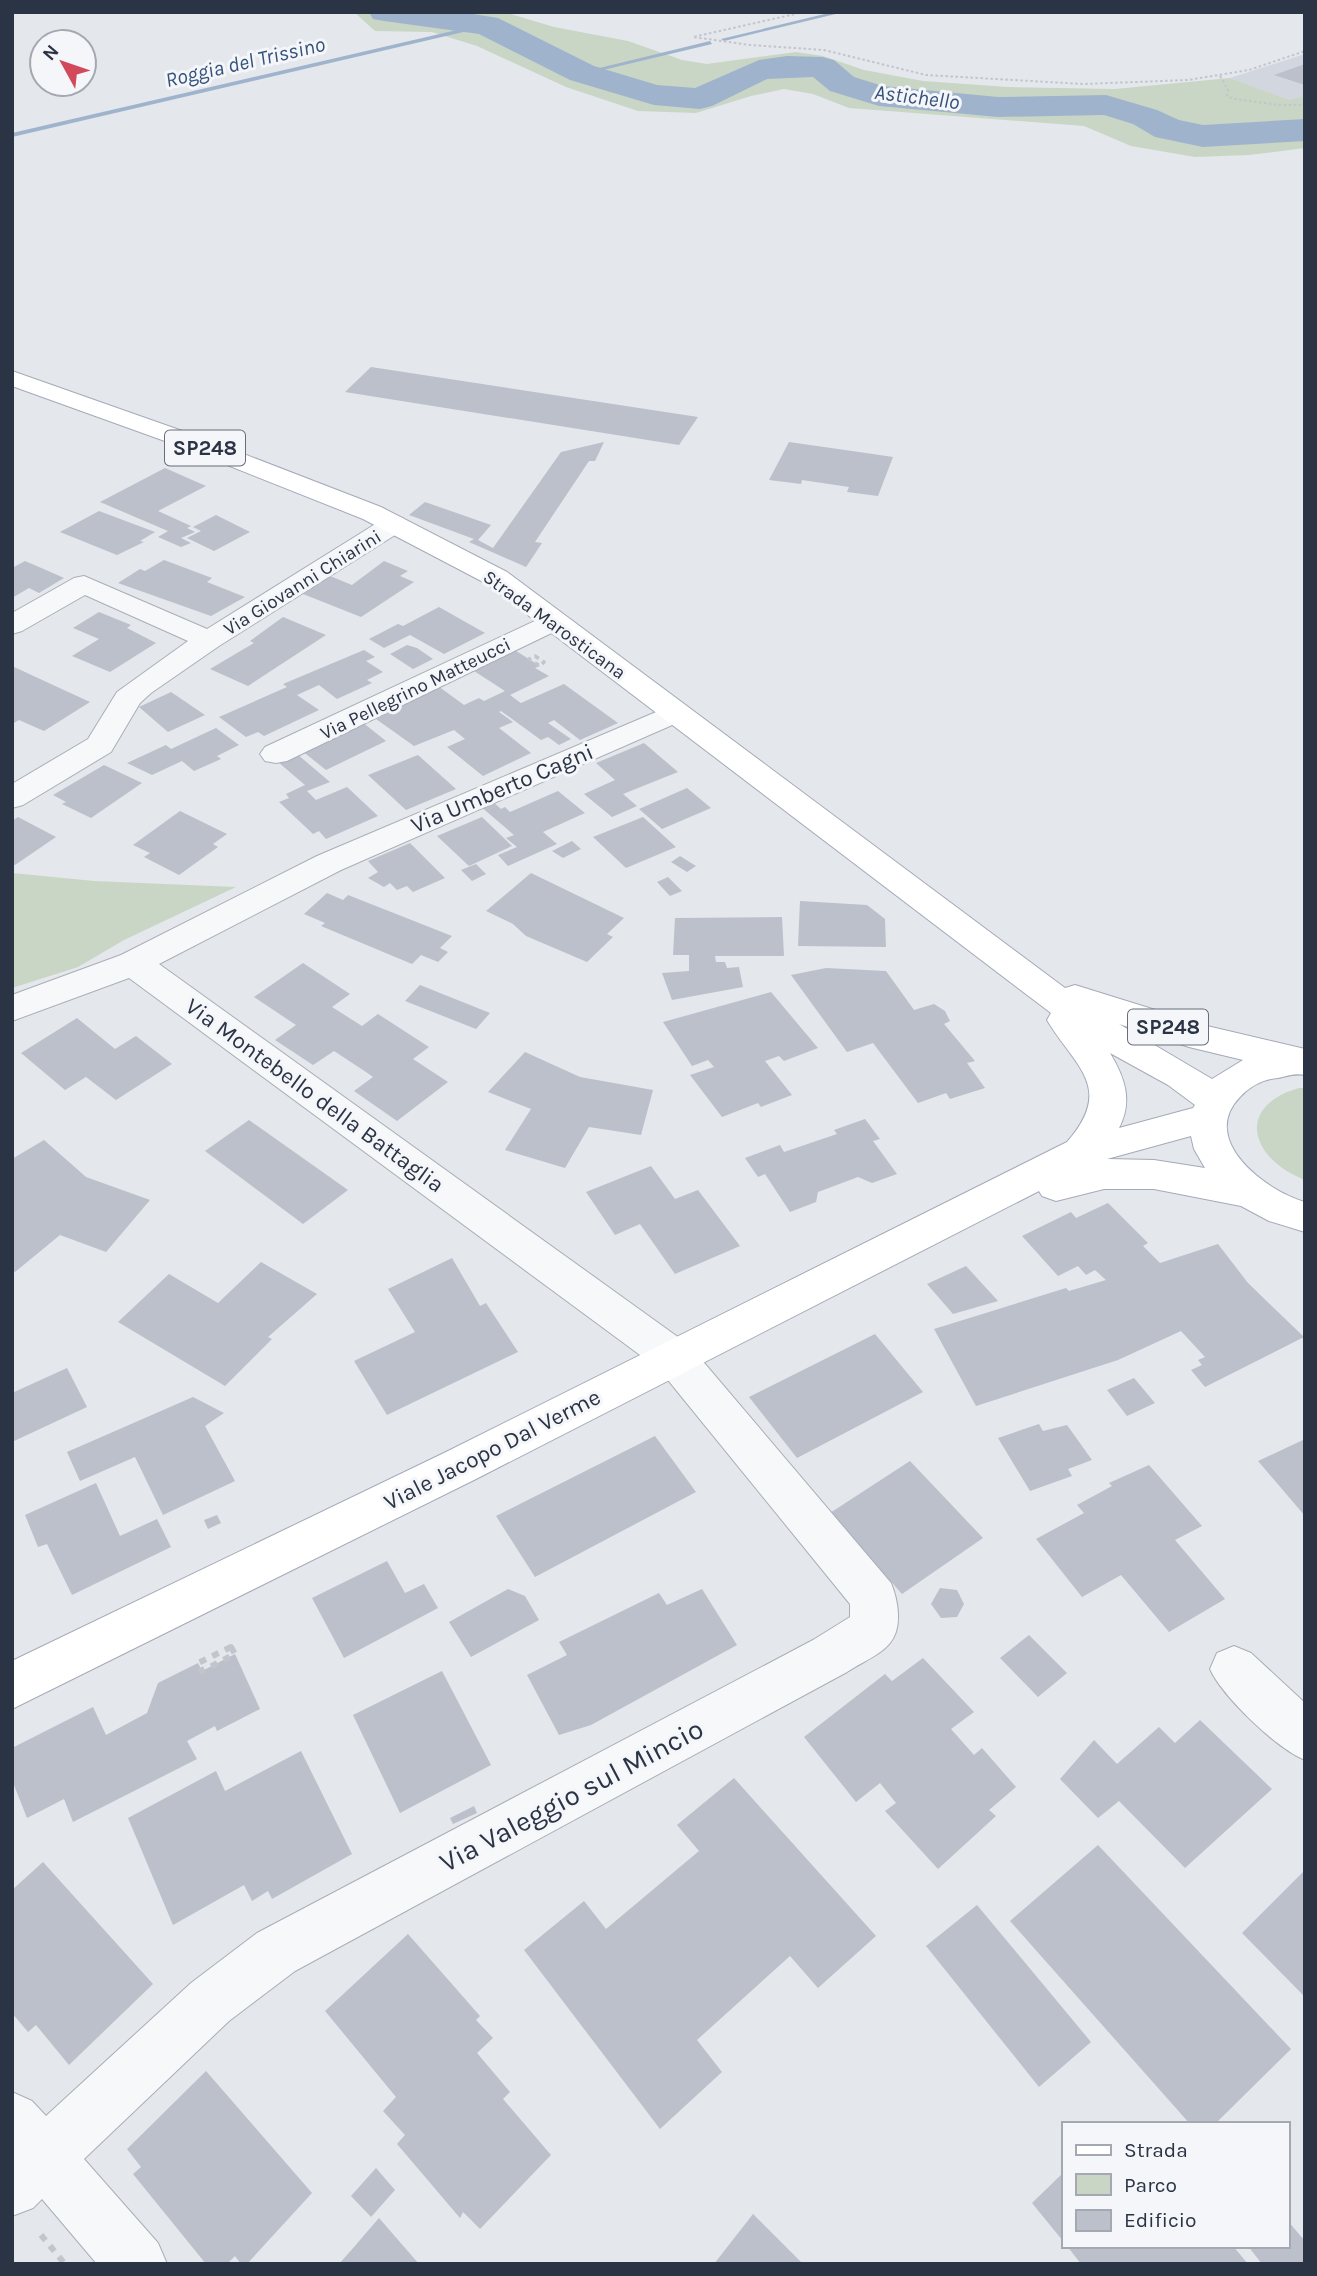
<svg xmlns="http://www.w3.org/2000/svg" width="1317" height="2276" font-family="Karla,sans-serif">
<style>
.built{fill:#d2d6de}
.green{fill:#c9d6c5}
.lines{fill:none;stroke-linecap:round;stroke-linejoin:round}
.stream{fill:#9fb4cc;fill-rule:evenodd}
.river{fill:#9fb4cc;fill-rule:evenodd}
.building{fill:#bbc0ca}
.street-casing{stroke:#a9aeb7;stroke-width:2}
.primary-casing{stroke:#a3abb8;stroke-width:2}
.path-far2{stroke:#c2c5cb;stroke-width:2;stroke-dasharray:2.5 2.5;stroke-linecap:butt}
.path-far1{stroke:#c2c5cb;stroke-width:3.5;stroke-dasharray:4.5 4.5;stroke-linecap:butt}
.path{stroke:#c2c5cb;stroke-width:6;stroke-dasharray:7 7;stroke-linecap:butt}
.street{fill:#f7f8fa;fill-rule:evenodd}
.primary{fill:#fff;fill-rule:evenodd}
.labels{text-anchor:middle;stroke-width:6;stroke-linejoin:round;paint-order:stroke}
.far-street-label{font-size:19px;fill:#2b3445;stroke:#f4f6f9}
.far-water-label{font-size:21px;font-style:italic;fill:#34527a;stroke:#f4f6f9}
.shield{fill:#f4f6f9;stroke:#676e7b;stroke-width:2}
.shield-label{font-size:21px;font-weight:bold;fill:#2b3445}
.street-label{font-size:23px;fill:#2b3445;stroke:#f4f6f9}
.near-street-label{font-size:28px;fill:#2b3445;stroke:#f4f6f9}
</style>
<rect width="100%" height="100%" fill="#e4e7ec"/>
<!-- built -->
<path class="built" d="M1305,54v42l-16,5 -59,-23z"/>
<!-- green -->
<g class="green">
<path d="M354,12l153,1 47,14 74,14 54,19 25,4 89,-12 27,4 41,14 59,11 85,6 107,2 115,-11 59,22 16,-4v52l-56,7 -54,2 -64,-11 -47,-20 -235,-18 -36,-14 -29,-5 -33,7 -55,17 -58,-2 -72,-24 -89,-41 -45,-14 -57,-1z"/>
<path d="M12,873l82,8 142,6 -112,53 -46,27 -66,21z"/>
<path d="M1299,1088h6v92c-53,-20 -72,-73 -6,-92z"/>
</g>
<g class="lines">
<!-- stream -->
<g class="stream">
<path d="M833,12h11l-120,29 -3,-2z"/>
<path d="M487,23l2,3 -477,111v-4z"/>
<path d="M710,41l2,3 -130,31 -3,-2z"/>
</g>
<!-- river -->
<path class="river" d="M369,12h92l37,6 96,48 63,19 38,3 64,-28 28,-4 35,1 12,3 20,17 29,9 115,11 108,-2 51,15 22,10 24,5 102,-6v22l-102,6 -48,-10 -22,-13 -29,-9 -106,2 -119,-11 -49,-15 -17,-14 -46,2 -55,27 -12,3 -46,-4 -84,-25 -91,-46 -95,-13 -11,-2z"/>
</g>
<!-- building -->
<g class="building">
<path d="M1305,64v21l-31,-10z"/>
<path d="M371,367l327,50 -19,28 -334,-53z"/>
<path d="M604,442l-9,19h-6l-54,81 7,1 -16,24 -57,-25 5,-3 -65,-24 16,-13 66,23 -13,15 15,8 68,-96z"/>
<path d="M789,442l77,11 27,4 -15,39 -31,-4 2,-5 -47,-7 -1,4 -32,-4z"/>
<path d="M165,468l41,18 -48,25 33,15 -4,2 8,4 -14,6 10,5 -10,4 -23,-10 10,-6 -68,-29z"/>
<path d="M99,511l56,21 -15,9 4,1 -27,13 -57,-23z"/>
<path d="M216,515l34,17 -36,19 -27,-13 14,-7 -8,-4z"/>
<path d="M164,560l48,18 -5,4 38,15 -34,19 -93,-33 22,-14 5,2z"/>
<path d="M25,561l21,9 18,8 -25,15 -10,-5 -17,10v-30z"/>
<path d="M384,561l24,10 -8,5 14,6 -53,35 -58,-23 27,-18 22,9z"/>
<path d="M439,607l46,26 -41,21 -34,-19 -26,13 -15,-9 29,-15 5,2z"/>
<path d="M99,612l32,13 -4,3 29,15 -46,29 -38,-16 27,-17 -26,-11z"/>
<path d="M283,617l43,18 -78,51 -38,-17 44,-26 -4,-2z"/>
<path d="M407,645l10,3 16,11 -20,10 -23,-15z"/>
<path d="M513,649l27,17 -5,2 14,8 -39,19 8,6 3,2 43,-19 54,39 -38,17 -26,-20 -6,3 23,16 -12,6 -11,-8 -7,3 -40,-29 -2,1 14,10 -14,6 32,25 -48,23 -36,-29 18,-8 -11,-9 -40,16 -38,-27 19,-9 -4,-3 47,-21 26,19 15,-7 5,3 21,-10 -34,-22z"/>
<path d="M364,650l11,7 -9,4 17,11 -16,8 5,3 -35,16 -18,-14 -22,10 22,15 -55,26 -6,-4 -12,5 -27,-20 68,-30 -4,-3z"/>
<path d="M12,666l54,25 24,11 -46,29 -25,-11 -7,4z"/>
<path d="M171,692l34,23 -37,17 -29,-25z"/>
<path d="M362,722l24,19 -60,29 -25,-20z"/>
<path d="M216,728l23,17 -22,11 4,3 -27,12 -12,-10 -30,14 -25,-12 39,-18 5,4z"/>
<path d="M644,743l34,29 -55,22 14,12 -25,11 -28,-23 31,-14 -19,-17z"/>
<path d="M297,754l33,28 -23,9 9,9 31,-13 31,29 -52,23 -7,-8 -6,3 -34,-32 10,-4 -3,-4 19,-9 -27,-23z"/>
<path d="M418,755l38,34 -50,21 -38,-35z"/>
<path d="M104,765l38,18 -51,35 -29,-14 4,-2 -13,-7z"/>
<path d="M687,788l24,20 -49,21 -23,-20z"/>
<path d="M558,791l27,22 -42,19 14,12 -49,22 -10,-11 19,-8 -11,-9 8,-3 -34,-29 12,-5 9,8 4,-2 5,5z"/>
<path d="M180,811l47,23 -14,10 5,3 -39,28 -35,-18 6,-4 -17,-8z"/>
<path d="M18,817l38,20 -41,28 -3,-1v-43z"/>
<path d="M482,817l30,29 -43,20 -32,-30z"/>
<path d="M643,817l33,30 -50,21 -33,-31z"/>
<path d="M572,841l9,8 -18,9 -11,-7z"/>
<path d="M410,843l35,35 -32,14 -6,-6 -10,4 -7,-7 -6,4 -16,-9 10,-6 -10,-11z"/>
<path d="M680,856l16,10 -9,6 -16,-10z"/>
<path d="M476,864l10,10 -14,7 -11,-11z"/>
<path d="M531,873l93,45 -17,16 6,3 -26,25 -61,-26 -13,-12 -27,-13z"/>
<path d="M668,877l14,14 -12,5 -13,-14z"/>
<path d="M327,893l16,7 5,-5 104,41 -12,12 8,4 -10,10 -17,-7 -9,9 -91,-38 4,-3 -21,-9z"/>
<path d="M800,901l67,4 18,14 1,28 -88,-1z"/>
<path d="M782,917l2,39h-69l1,6h9l2,6 12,-1 4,20 -71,13 -10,-27 27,-2v-16h-16l2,-37z"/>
<path d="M303,963l47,31 -18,13 30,19 16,-12 51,33 -16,12 35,23 -51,39 -43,-30 19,-14 -7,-5 -32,-21 -21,14 -38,-25 21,-15 -42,-28z"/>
<path d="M826,968l60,3 28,39 20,-6 11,7 5,10 -6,3 31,37 -8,2 18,25 -35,11 -4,-6 -28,10 -45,-60 -26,9 -56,-77z"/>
<path d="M420,985l70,28 -14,16 -71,-28z"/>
<path d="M771,992l47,56 -34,13 -5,-5 -14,5 27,34 -31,12 -3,-4 -36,14 -32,-42 24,-8 -6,-7 -16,6 -29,-44z"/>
<path d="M77,1018l38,31 21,-13 36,28 -56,36 -30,-23 -21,13 -44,-37z"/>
<path d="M525,1052l55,25 73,13 -12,45 -52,-8 -24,41 -60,-18 26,-41 -43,-17z"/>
<path d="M865,1119l15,20 -7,2 24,33 -25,9 -14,-6 -40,15 -2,10 -26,10 -25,-38 -7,3 -13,-19 35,-13 4,7 53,-18 -3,-4z"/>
<path d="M249,1120l99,70 -45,34 -98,-73z"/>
<path d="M44,1140l42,37 64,23 -44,52 -46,-17 -45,37 -3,-2v-111z"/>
<path d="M651,1166l24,33 23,-9 42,56 -65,28 -35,-50 -25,11 -29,-43z"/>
<path d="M1108,1203l40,40 -5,3 17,17 58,-19 30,39 56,54 -99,50 -14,-17 11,-5 -4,-5 7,-3 -24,-26 -63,29 -142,46 -42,-77 132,-41 3,3 37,-11 -11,-10 -9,5 -8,-9 -20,10 -36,-40 49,-24 5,6z"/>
<path d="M452,1258l28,48 6,-3 32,49 -131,63 -33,-54 61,-29 -27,-43z"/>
<path d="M261,1262l56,32 -49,43 4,2 -47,47 -107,-64 51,-48 49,29z"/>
<path d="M966,1266l32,35 -45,13 -26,-30z"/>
<path d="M875,1334l48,58 -126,66 -48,-61z"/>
<path d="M67,1368l20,39 -75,35v-49z"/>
<path d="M1134,1378l21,25 -28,13 -20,-26z"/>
<path d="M193,1397l31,16 -19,13 30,55 -72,34 -28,-58 -55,24 -13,-29z"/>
<path d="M1039,1424l4,7 24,-6 25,35 -24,9 4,7 -42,15 -32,-53z"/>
<path d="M655,1436l41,56 -161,85 -39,-61z"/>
<path d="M1305,1439v77l-47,-55z"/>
<path d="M910,1461l73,77 -81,56 -72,-81z"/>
<path d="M1149,1465l53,61 -27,14 50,59 -56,33 -48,-57 -39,22 -46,-58 48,-26 -7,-8 35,-19 -3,-3z"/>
<path d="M96,1483l24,53 37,-17 14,28 -99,48 -25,-51 -9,3 -13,-32z"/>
<path d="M217,1515l4,8 -13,6 -4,-9z"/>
<path d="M387,1561l18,32 19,-9 14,24 -94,50 -32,-60z"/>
<path d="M940,1588l17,2 7,14 -7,13 -16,1 -10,-14z"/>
<path d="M508,1589l17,7 14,24 -68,37 -22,-35z"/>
<path d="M702,1589l35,56 -146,80 -32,10 -32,-60 40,-20 -8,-13 100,-49 8,12z"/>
<path d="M1029,1635l38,38 -29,24 -38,-39z"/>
<path d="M235,1654l25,55 -43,22 -2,-5 -28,15 10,18 -124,63 -9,-23 -37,19 -15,-38v-32l81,-41 13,28 41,-22 11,-30 40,-20 4,8z"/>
<path d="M923,1658l51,54 -23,17 23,26 8,-7 34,39 -27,23 7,6 -58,53 -53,-58 11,-8 -16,-20 -24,19 -52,-65 81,-63 7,7z"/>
<path d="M442,1671l49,94 -91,48 -47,-98z"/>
<path d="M1200,1720l72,69 -87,79 -66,-67 -21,17 -38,-39 34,-39 23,24 42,-37 16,16z"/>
<path d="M301,1751l51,103 -80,45 -4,-8 -16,10 -8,-16 -71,40 -45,-107 88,-47 9,20z"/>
<path d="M734,1778l142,158 -58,52 -28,-32 -93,84 25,32 -62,57 -136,-179 60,-49 22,28 93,-78 -22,-26z"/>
<path d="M474,1806l3,7 -24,11 -3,-6z"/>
<path d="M1098,1845l193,204 -76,75h-25l-180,-203z"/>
<path d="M43,1862l110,122 -84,81 -33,-40 -8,7 -16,-19v-123z"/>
<path d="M1305,1870v127l-63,-64z"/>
<path d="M977,1905l114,137 -52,45 -113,-141z"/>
<path d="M408,1934l72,82 -4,4 17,18 -16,15 33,39 -7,7 48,56 -71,74 -17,-17 -3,6 -63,-74 8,-9 -22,-24 13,-14 -71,-86z"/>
<path d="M206,2071l106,122 -65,71h-6l-6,-8 -8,8h-21l-73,-90 8,-7 -14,-18z"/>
<path d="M376,2168l19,22 -24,27 -20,-21z"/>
<path d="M1063,2173v68l-31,-38z"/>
<path d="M753,2214l50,50h-89z"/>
<path d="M379,2218l40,46h-80l15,-17z"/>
<path d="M1287,2220l18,21v23h-43l-14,-18h39z"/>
<path d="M1067,2246h166l15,18h-167z"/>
</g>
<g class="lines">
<!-- street casing -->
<g class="street-casing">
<g id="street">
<path d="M394,516l9,2 4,6 -4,6 -184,116 -68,47 -11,10 -29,49 -88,53 -11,3v-24l76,-45 29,-47 71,-51 -103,-46 -63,36 -10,3v-21l62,-35 10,-2 123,53 178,-111z"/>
<path d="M554,612l10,3 4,6 -4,6 -277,134 -11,2 -11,-2 -5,-7 5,-7z"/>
<path d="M675,704l11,3 4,6 -4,6 -345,151 -182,94 530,381 202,238c7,17 12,44 -1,60 -9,12 -30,20 -43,29l-552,299 -66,50 -145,138 74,84 9,21h-70l-55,-65 -9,9 -21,8v-124l20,9 14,15 145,-133 66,-50 556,-293 37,-23v-13l-191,-235 -530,-391 -117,43v-26l109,-40 196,-99z"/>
<path d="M1234,1646l17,7 54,50v57c-28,-11 -83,-64 -95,-91l7,-16z"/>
</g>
</g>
<!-- primary casing -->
<g class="primary-casing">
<path id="primary" d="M12,371l193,68 176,68 126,65 558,416 10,-3 132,41 98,23v26c-9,-2 -18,1 -27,3 -14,1 -28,8 -38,19 -42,43 26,94 65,105v30l-36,-11 -28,-15 -87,-17h-50l-48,12 -14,-5 -3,-5 -563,288 -464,230v-48l432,-208 623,-311c48,-55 8,-75 -20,-122l4,-7 -564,-429 -124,-65 -176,-70 -175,-63zM1119,1024l70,23 54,13 -31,19zM1110,1053l58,32 27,20 -2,3 -74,20c14,-27 6,-50 -9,-75zM1191,1136l3,13 11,19 -51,-8 -47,-1z"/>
</g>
<!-- path-far2 -->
<g class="path-far2">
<path d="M804,12l-111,25 57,8 74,5 102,25 157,9 105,-4 61,-10 56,-19"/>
<path d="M1220,76l8,14 -1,6 7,3 46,6h25"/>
</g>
<!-- path-far1 -->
<path class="path-far1" d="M535,656l9,6 -4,4 -11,-7z"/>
<!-- path -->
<g class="path">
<path d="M231,1647l4,7 -33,17 -4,-8z"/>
<path d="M41,2235l24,29"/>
</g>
<!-- street -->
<use href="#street" class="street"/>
<!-- primary -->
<use href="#primary" class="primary"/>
</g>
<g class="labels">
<!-- far-street labels -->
<g class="far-street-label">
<text transform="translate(302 582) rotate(-32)" y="7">Via Giovanni Chiarini</text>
<text transform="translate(555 624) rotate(36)" y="7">Strada Marosticana</text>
<text transform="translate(415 688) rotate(-26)" y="7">Via Pellegrino Matteucci</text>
</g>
<!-- far-water labels -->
<g class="far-water-label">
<text transform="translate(245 62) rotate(-13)" y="7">Roggia del Trissino</text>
<text transform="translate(917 97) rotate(7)" y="7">Astichello</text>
</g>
<!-- shield labels -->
<g class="shield">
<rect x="165" y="430.5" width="80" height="35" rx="5"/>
<rect x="1128" y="1009.5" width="80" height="35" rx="5"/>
</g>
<g class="shield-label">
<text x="205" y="455">SP248</text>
<text x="1168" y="1034">SP248</text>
</g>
<!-- street labels -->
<g class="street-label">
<text transform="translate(502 788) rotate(-23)" y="8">Via Umberto Cagni</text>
<text transform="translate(315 1095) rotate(36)" y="8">Via Montebello della Battaglia</text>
<text transform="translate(492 1449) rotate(-27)" y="8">Viale Jacopo Dal Verme</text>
</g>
<!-- near-street labels -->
<g class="near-street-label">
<text transform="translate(571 1795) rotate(-28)" y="10">Via Valeggio sul Mincio</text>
</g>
</g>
<!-- border -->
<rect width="1317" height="2276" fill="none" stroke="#2b3445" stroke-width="28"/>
<!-- legend -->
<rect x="1062" y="2122" width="228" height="126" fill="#f4f6f9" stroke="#a4a8b1" stroke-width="2"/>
<rect x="1076" y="2145" width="35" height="10" fill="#ffffff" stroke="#a4a8b1" stroke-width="2"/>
<text x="1124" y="2157" font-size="21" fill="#2b3445">Strada</text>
<rect x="1076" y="2174" width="35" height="21" fill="#c9d6c5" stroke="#a4a8b1" stroke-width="2"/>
<text x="1124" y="2192" font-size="21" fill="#2b3445">Parco</text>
<rect x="1076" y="2210" width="35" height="21" fill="#bbc0ca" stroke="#a4a8b1" stroke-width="2"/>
<text x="1124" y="2227" font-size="21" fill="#2b3445">Edificio</text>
<!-- north arrow -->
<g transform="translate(63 63) rotate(310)"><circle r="33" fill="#f4f6f9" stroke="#a4a8b1" stroke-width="2"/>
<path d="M0-5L12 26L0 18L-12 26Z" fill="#d1495b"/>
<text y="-10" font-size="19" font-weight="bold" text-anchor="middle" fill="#2b3445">N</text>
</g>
</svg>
